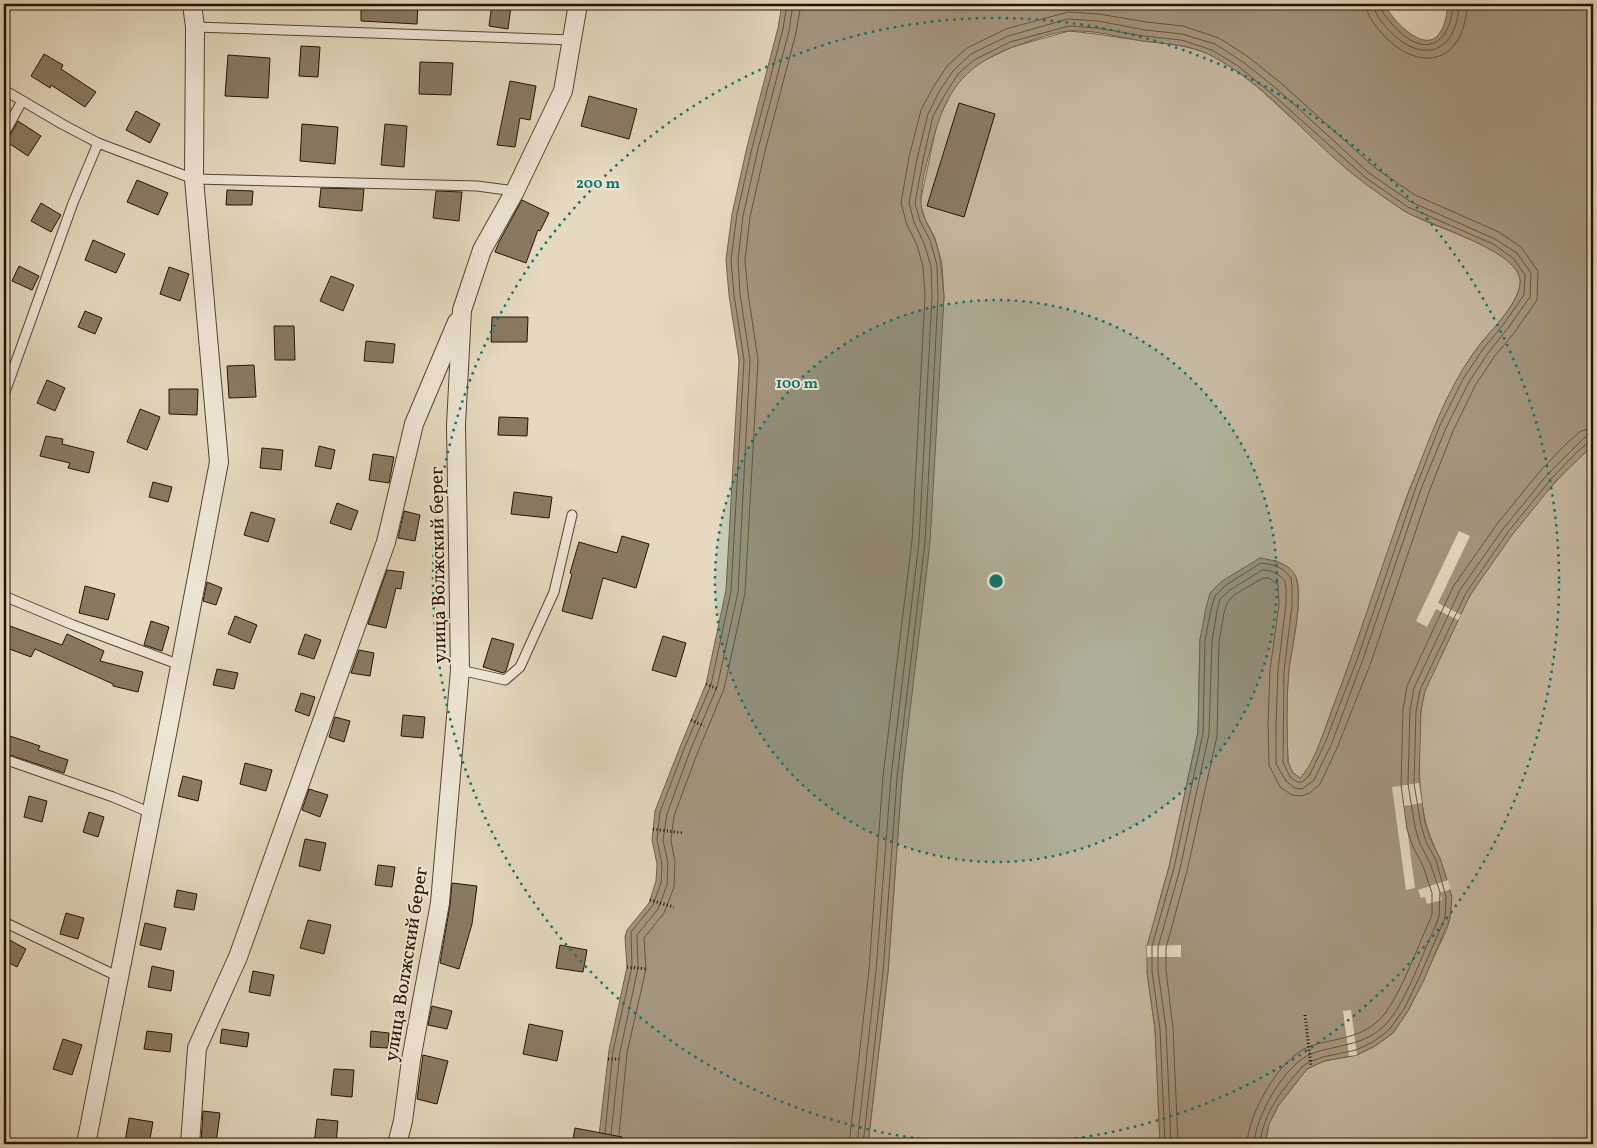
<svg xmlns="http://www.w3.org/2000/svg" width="1597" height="1148" font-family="Vollkorn,serif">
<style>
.green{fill:#c5b79f;stroke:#766450}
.water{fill:#a4957e;stroke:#72614c}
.pier{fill:#e5d9bf}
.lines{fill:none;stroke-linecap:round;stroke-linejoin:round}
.shore{stroke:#66543f;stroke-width:1}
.building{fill:#8a7963;stroke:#271200}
.service-casing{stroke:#564430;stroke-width:11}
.minor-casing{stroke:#564430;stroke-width:20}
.path{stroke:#271200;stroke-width:3;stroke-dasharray:1 2.5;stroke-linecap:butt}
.service{stroke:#eee6d5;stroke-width:9}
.minor{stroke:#eee6d5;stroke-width:18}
.ring{fill:none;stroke:#0f766e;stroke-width:2.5;stroke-dasharray:2.5 5}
.labels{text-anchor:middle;stroke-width:4;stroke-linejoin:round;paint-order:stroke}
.street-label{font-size:19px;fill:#271200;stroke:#eee6d5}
.centre{fill:#0f766e;stroke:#eee6d5;stroke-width:2.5}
.ring-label{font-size:15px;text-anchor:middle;font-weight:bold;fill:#0f766e;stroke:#eee6d5;stroke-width:4;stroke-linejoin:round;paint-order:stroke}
</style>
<rect width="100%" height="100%" fill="#e5d9bf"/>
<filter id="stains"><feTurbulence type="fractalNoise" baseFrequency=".004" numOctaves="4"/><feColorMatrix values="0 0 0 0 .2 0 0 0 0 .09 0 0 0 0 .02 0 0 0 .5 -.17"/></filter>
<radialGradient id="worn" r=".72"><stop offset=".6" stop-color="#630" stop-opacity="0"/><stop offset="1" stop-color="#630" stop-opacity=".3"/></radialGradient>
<!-- green -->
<g class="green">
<path d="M1069,31c26,2 50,7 76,10 22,3 43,4 63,13 29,12 55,38 78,59 38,34 74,69 117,97 28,18 104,35 116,65 8,19 -26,54 -38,68 -29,36 -47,89 -65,131 -13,28 -21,58 -31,87 -18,52 -35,103 -55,154 -6,16 -17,52 -30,63l-7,-5 -5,-11c-1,-30 -2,-62 1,-93 3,-23 15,-72 7,-92 -4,-9 -14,-13 -21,-17l-75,79 -2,93 -29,135 -11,39 -11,66 8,57 5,115h-292l20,-172 14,-194 42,-481 -2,-33 -7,-26 -10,-19 -5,-16 18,-84 12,-24 12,-18 15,-13 35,-17z"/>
<path d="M1593,445v699h-328l4,-20 9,-18 29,-37 17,-8 33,-6 18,-9 18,-13 15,-22 39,-82c15,-46 -17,-76 -24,-119 -5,-35 -7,-83 1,-117 4,-15 14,-31 21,-45 8,-17 16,-38 26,-54 34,-54 75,-107 122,-149z"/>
</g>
<!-- water -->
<path class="water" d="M782,4h602c8,15 42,54 57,27 5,-8 6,-19 7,-27h145v441l-38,37 -43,53 -42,60 -45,96 -4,20 -2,72 6,40 5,16 10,19 12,39 -2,21 -26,62 -16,31 -15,22 -18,13 -18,9 -33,6 -17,8 -29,37 -9,18 -4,20h-105l-5,-115 -8,-57v-26l22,-79 29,-135 2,-93 6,-31 4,-15 12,-12 38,-23c13,2 31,6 36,19 7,24 -4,68 -7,93 -3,30 -2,62 -1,92l5,11 7,5c14,-13 26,-52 33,-71 31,-81 55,-164 87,-244 16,-42 34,-87 62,-121 12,-15 45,-47 37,-67 -10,-26 -85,-49 -111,-62 -14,-8 -28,-19 -41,-28 -54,-39 -95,-97 -155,-129 -22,-12 -46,-12 -70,-15 -23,-4 -47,-11 -71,-10 -13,0 -29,6 -41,10 -65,21 -84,45 -100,110 -4,15 -9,33 -9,49 -1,15 9,27 14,40 7,19 7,37 9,57l-14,246 -28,235 -14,194 -20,172h-270l11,-94 18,-83 -2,-30 2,-7 22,-27 7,-22 1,-17 -5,-24 3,-29 25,-64 26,-63 20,-94 13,-230 -10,-65 -3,-35 6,-46 15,-67 31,-119z"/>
<!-- pier -->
<g class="pier">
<path d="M1459,531l11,5 -32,67 23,12 -3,5 -22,-11 -9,18 -11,-6z"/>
<path d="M1419,783l3,20 -18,3 11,82 -9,2 -14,-103z"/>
<path d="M1448,880l3,9 -11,4 2,7 -15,4 -2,-7 -4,1 -3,-8z"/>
<path d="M1181,945v12h-34v-11z"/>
<path d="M1351,1010l6,45 -8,1 -6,-45z"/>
</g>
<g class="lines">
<!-- shore -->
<g class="shore">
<path d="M1366,4c1,11 7,19 14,27 37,44 85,34 87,-27"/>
<path d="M1374,4c0,9 6,16 12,23 33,38 71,29 73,-23"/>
<path d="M1380,4c1,8 7,14 12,20 29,34 58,25 61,-20"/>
<path d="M605,1133l8,-82 19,-84 -1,-35 22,-27 8,-22 1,-19 -5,-24 3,-28 24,-63 27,-64 20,-94 13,-231 -10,-65 -3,-35 6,-46 15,-66 31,-119 4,-25"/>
<path d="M611,1134l9,-82 18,-84 -1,-33 21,-26 9,-24 1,-22 -5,-23 4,-26 23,-63 27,-64 21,-95 12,-232 -10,-66 -2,-34 5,-44 15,-67 31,-118 4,-27"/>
<path d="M619,1135l8,-82 19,-84 -2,-31 20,-25 10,-26 1,-25 -4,-22 3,-24 23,-62 27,-65 21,-96 13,-233 -10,-67 -3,-33 5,-43 15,-66 31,-118 5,-29"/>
<path d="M849,1144l20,-174 14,-194 29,-235 13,-245 -2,-29 -6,-22 -10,-20 -6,-22 8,-46 12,-47 13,-24 13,-20 20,-18 39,-19 62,-17 31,2 47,8 37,4 36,12 28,18 35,28 92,83 41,28 84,37 22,15 17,24 -1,29 -23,33 -20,24 -19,29 -22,45 -24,61 -59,173 -33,83 -17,36 -10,9 -9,3 -9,-1 -12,-8 -11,-22 -1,-42 2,-53 9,-66 -1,-19 -9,-7h-6l-29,17 -7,8 -3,10 -5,28 -2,95 -30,135 -21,77v22l7,58 5,116"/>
<path d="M857,1144l19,-173 15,-194 28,-235 13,-245 -1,-31 -7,-23 -10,-21 -5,-19 8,-44 11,-45 12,-24 13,-19 18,-17 37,-18 60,-17 30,2 47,9 37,4 33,10 28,18 34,27 92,84 42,29 84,37 22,14 14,20 -1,24 -22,31 -20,25 -19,29 -23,46 -25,61 -59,173 -31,83 -17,35 -12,9 -7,-1 -9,-7 -10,-17v-41l2,-53 8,-66v-16l-1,-7 -5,-5 -9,-5 -9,-1 -32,20 -10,9 -3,12 -5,30 -3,93 -29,135 -22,78v24l8,57 5,116"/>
<path d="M863,1144l20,-172 14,-194 28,-236 13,-245 -1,-32 -7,-25 -10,-19 -5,-18 8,-43 10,-44 13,-23 12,-19 16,-14 36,-18 59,-16 28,2 47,8 37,4 31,10 26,16 34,28 94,84 42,29 85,37 20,14 12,17 -1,20 -21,30 -20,24 -20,30 -23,46 -24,62 -59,173 -32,83 -16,33 -7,6h-5l-7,-5 -7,-15 1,-91 8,-66v-18l-1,-9 -7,-8 -11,-5 -12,-2 -35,22 -11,11 -4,13 -6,31 -2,93 -29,135 -22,78v25l8,58 5,115"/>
<path d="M1247,1144c1,-30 32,-85 61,-97 24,-9 50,-7 71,-27 19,-18 38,-72 50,-98l3,-8v-21l-9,-27 -10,-19 -6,-18 -6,-44 2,-75 4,-24 46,-99 44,-63 44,-54 26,-27 14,-12 12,-3"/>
<path d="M1254,1144c1,-27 31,-80 57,-90 26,-10 51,-7 73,-28 21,-20 39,-74 52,-101l3,-9 1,-24 -10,-29 -10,-19 -5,-17 -7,-43 2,-74 4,-22 46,-98 43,-61 44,-54 37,-37 9,-3"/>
<path d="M1260,1144c3,-32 23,-55 43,-78l6,-4 14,-5 33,-7 17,-8 16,-12 15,-21 15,-31 26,-60 1,-21 -10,-37 -10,-18 -5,-17 -7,-41 2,-73 4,-21 46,-97 42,-61 43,-53 26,-27 12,-10h4"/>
</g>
</g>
<!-- building -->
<g class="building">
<path d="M361,4h57l-1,20 -56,-3z"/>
<path d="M492,4l19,2 -3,23 -19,-3z"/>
<path d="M301,46l19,1 -2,30 -19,-1z"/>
<path d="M44,54l19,11 -2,4 35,23 -11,15 -34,-22 -1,3 -19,-12z"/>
<path d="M228,55l42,3 -2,40 -43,-2z"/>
<path d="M420,62l33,1 -2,32 -32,-1z"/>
<path d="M510,81l26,5 -6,34 -10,-2 -5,29 -18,-2z"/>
<path d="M589,96l48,13 -8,30 -48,-13z"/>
<path d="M959,103l36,11 -31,103 -37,-11z"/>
<path d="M136,111l24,13 -10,19 -24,-13z"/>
<path d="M18,121l23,15 -13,20 -24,-16 5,-3z"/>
<path d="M302,124l36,3 -3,37 -35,-3z"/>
<path d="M385,124l22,2 -3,41 -23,-2z"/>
<path d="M137,180l31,13 -10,22 -31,-13z"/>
<path d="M321,188l43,1 -2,22 -43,-4z"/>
<path d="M227,190l26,1 -1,14h-26z"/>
<path d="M436,191l26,1 -3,29 -26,-3z"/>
<path d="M522,200l27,13 -9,18 -2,-1 -12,33 -31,-11 4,-10z"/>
<path d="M41,203l20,12 -10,17 -20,-11z"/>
<path d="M93,240l32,14 -9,19 -31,-13z"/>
<path d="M19,266l20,10 -7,14 -20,-9z"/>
<path d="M169,267l20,7 -9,27 -20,-7z"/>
<path d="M331,276l23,9 -11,26 -23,-10z"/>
<path d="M85,311l17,7 -7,16 -17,-7z"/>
<path d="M492,317h36l-1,25h-36z"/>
<path d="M274,326h20l1,34h-20z"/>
<path d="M366,341l29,3 -2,19 -29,-2z"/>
<path d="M254,365l2,32 -27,1 -2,-32z"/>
<path d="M47,380l18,8 -10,23 -18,-8z"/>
<path d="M169,389h29l-1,26 -28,-1z"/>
<path d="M140,409l20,8 -13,33 -20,-8z"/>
<path d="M499,417l29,1 -1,18 -29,-1z"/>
<path d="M46,436l17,3 -1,5 32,8 -5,21 -21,-5 2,-5 -30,-7z"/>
<path d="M319,446l16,4 -4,19 -16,-3z"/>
<path d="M262,448l21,2 -2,20 -21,-2z"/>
<path d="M373,454l21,3 -5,26 -20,-3z"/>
<path d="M153,482l19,5 -4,15 -19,-5z"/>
<path d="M514,492l38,5 -3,21 -38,-4z"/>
<path d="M337,503l21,8 -7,19 -21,-7z"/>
<path d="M404,511l16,4 -5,26 -17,-3z"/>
<path d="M251,512l24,7 -7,23 -24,-7z"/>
<path d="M622,536l27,8 -13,44 -33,-10 -11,41 -30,-8 10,-37 -2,-1 9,-31 38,11z"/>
<path d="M387,570l17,2 -3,17 -5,-1 -10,40 -18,-4z"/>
<path d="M207,582l15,6 -6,17 -13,-4z"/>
<path d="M85,586l30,8 -7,26 -29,-7z"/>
<path d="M235,616l22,9 -7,18 -22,-9z"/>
<path d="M151,621l18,6 -7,24 -18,-6z"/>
<path d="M10,626l52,19 5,-11 37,17 -4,10 43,11 -5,20 -25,-6v-2l-78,-35 -4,8 -27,-10z"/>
<path d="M305,634l16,6 -7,19 -16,-5z"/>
<path d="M663,636l23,7 -10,34 -24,-7z"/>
<path d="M492,638l22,6 -8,27 -3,2 -20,-6z"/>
<path d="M359,650l15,3 -4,23 -19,-3z"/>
<path d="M217,669l21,4 -4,16 -21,-4z"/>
<path d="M301,693l14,4 -6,19 -14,-5z"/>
<path d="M403,715l22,2 -2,21 -22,-2z"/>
<path d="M335,717l15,4 -6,21 -15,-5z"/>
<path d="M4,734l36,12 -2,4 30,10 -4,13 -60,-20z"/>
<path d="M245,763l27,7 -6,21 -26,-7z"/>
<path d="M183,776l19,5 -4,20 -20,-5z"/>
<path d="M309,789l19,6 -8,22 -18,-7z"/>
<path d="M29,796l18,5 -5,21 -18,-5z"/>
<path d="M89,812l15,5 -6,20 -15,-5z"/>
<path d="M305,839l21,4 -6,28 -21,-5z"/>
<path d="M378,865l17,2 -3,20 -17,-2z"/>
<path d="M452,883l25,3 -5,38 -13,45 -19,-6 10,-58z"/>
<path d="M177,890l20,4 -3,16 -20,-3z"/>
<path d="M66,913l18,5 -6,21 -18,-5z"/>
<path d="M308,920l23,5 -7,29 -24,-6z"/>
<path d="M145,923l21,5 -5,22 -21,-5z"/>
<path d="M4,937l22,12 -9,18 -13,-7z"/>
<path d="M560,945l27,5 -4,22 -27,-4z"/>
<path d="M152,966l22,5 -3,20 -23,-4z"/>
<path d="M253,971l21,4 -4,21 -21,-4z"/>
<path d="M432,1006l20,5 -5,18 -19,-4z"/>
<path d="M529,1024l34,7 -6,30 -34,-7z"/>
<path d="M222,1029l27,4 -2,14 -27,-4z"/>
<path d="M147,1031l25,3 -2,18 -26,-3z"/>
<path d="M371,1031l18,2 -1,15 -18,-1z"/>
<path d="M63,1039l19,6 -10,30 -19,-6z"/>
<path d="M423,1055l25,6 -11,43 -20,-5z"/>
<path d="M334,1069l20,1 -2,27 -21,-2z"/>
<path d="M203,1111l17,2 -4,31h-15z"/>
<path d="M129,1118l24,4 -4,22 -24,-2z"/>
<path d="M317,1119l21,2 -2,23h-22z"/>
<path d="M575,1128l47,9v7h-50z"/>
</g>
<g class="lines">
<!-- service casing -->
<g class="service-casing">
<g id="service">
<path d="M195,27l377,13"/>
<path d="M4,90l58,34 36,19 96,36 283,7 38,5"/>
<path d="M4,134l18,-33"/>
<path d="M4,395l69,-192 25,-60"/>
<path d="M4,596l69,29 107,40"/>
<path d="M460,670l45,10 15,-13 34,-75 18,-77"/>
<path d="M4,759l109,38 38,16"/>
<path d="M4,922l115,55"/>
</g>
</g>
<!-- minor casing -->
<g class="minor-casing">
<g id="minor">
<path d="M86,1144l82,-415 51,-267 -25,-283 1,-152 -3,-23"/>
<path d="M190,1144l7,-96 41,-91 148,-415 28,-118 43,-102"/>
<path d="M397,1144l6,-23 8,-61 29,-157 20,-233 -4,-245 6,-115 20,-60 33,-59 48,-100 15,-87"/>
</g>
</g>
<!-- path -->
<g class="path">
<path d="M706,684l12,5"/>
<path d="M691,720l13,6"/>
<path d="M653,829l30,4"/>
<path d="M650,900l24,7"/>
<path d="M627,967l21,2"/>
<path d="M1305,1015l6,51"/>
<path d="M608,1059h11"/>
</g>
<!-- service -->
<use href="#service" class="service"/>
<!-- minor -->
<use href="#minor" class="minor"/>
</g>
<!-- distance rings -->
<circle cx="996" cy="581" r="281" fill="#0f766e" fill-opacity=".12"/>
<g class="ring">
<circle cx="996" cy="581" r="281"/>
<circle cx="996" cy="581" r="563"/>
</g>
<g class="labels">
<!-- street labels -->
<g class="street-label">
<text transform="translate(437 565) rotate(-91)" y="7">улица Волжский берег</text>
<text transform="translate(405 964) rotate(-81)" y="7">улица Волжский берег</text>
</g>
</g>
<circle cx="996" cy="581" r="8" class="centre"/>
<g class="ring-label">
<text x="598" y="188">200 m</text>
<text x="797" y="388">100 m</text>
</g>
<!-- margin -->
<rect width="1597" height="1148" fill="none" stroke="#e5d9bf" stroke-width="20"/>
<rect x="5" y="5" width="1587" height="1138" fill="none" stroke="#271200" stroke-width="2.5"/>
<rect x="10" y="10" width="1577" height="1128" fill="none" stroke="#271200"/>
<rect width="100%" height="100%" filter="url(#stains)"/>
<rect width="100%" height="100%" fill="url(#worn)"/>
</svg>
